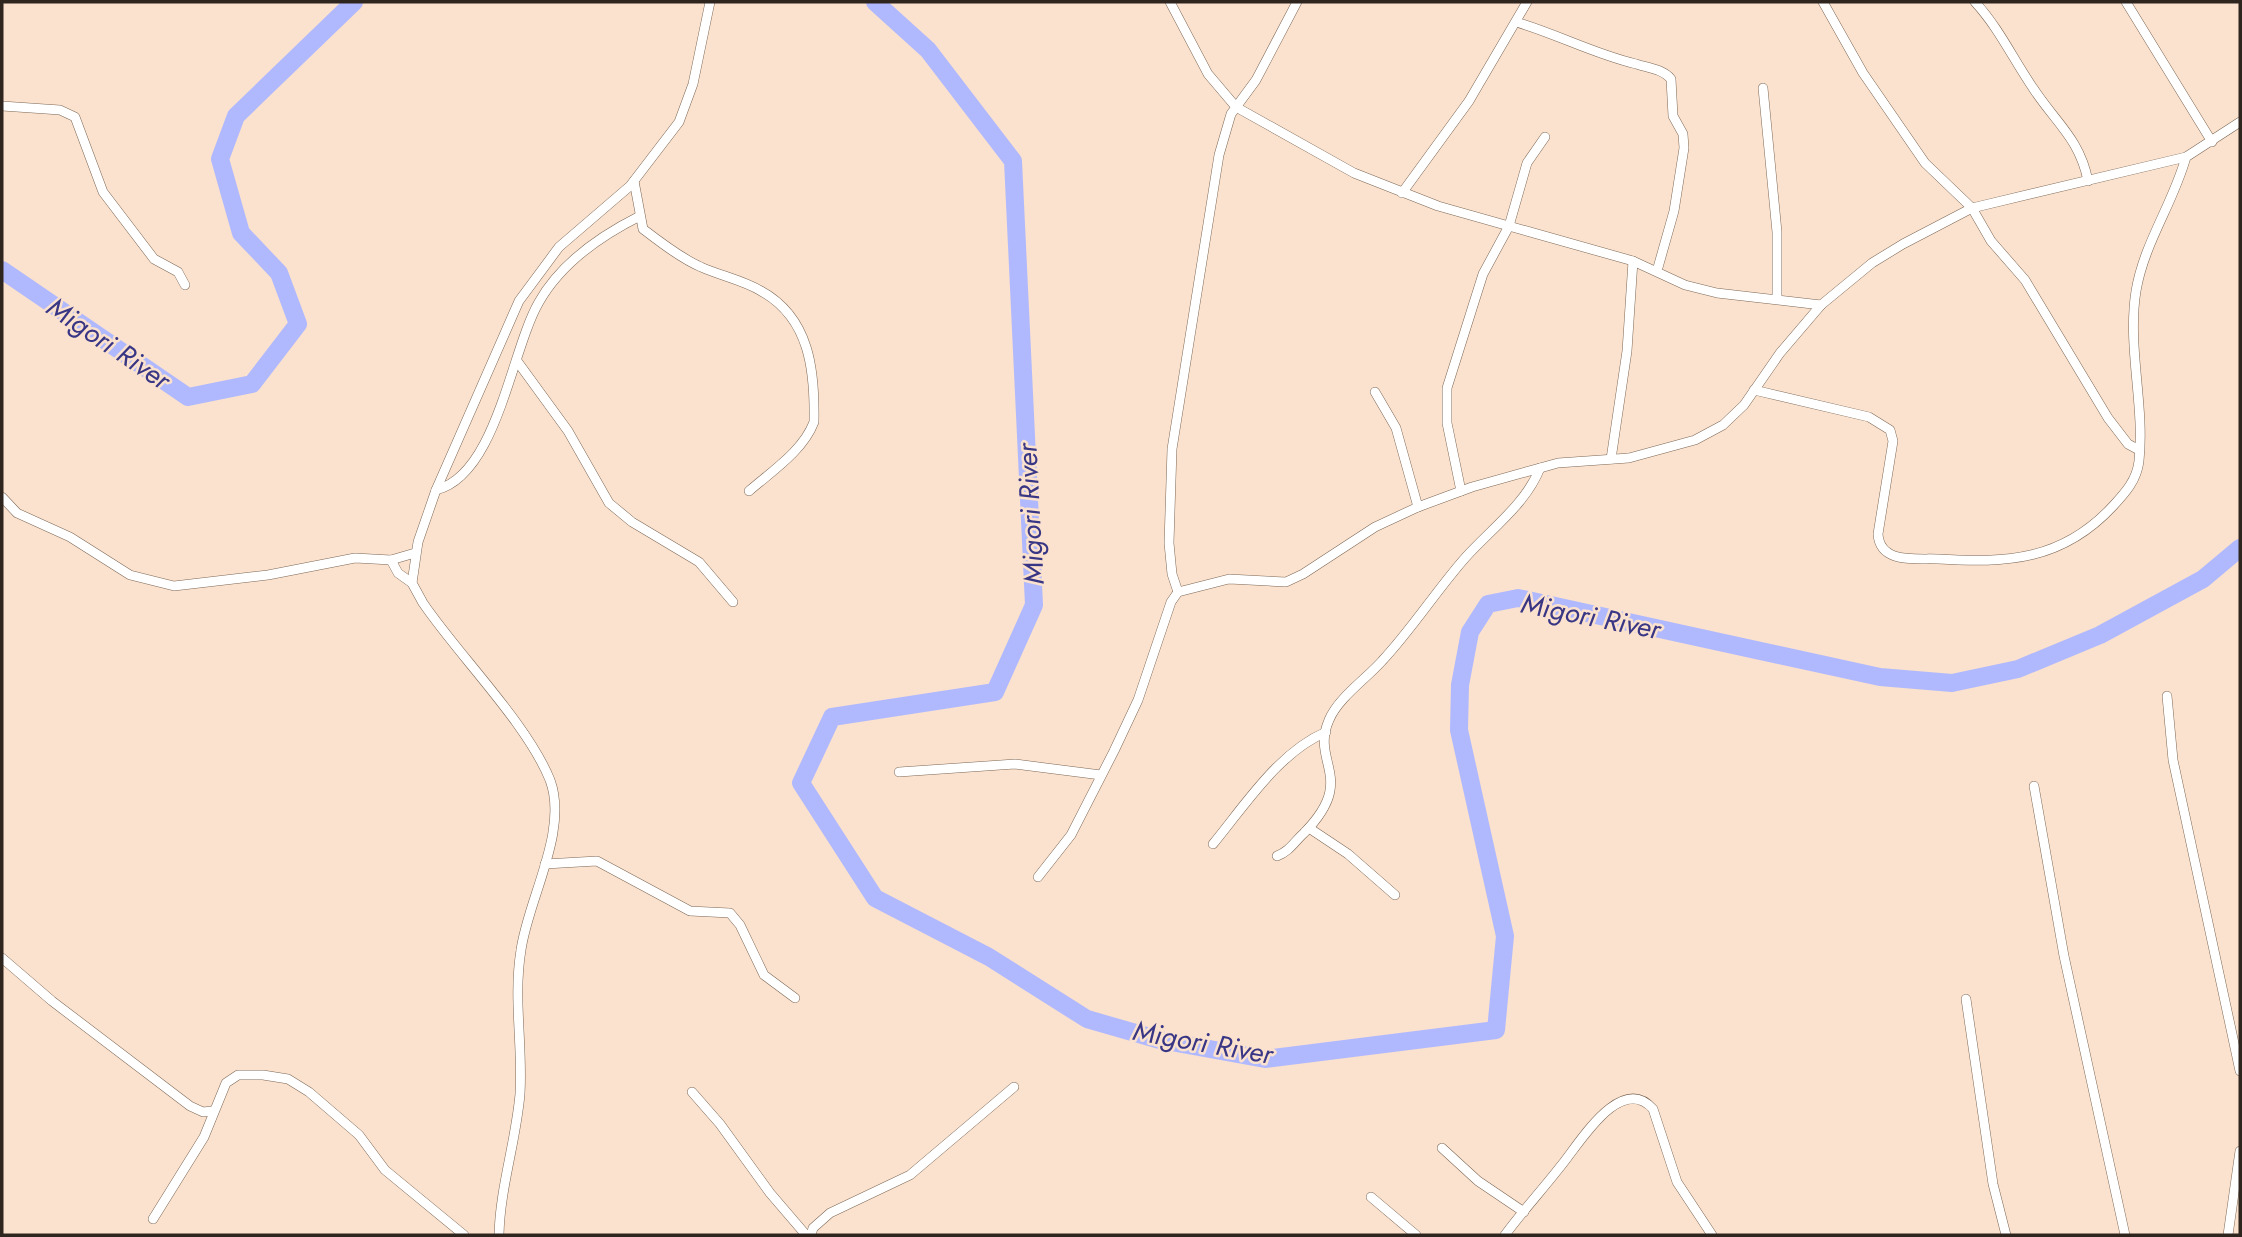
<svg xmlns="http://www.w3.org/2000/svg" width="2242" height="1237" font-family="Jost,sans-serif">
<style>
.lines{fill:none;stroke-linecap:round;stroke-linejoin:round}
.river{stroke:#b1b9fe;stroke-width:18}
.street-casing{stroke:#7c6755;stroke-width:10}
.street{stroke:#fff;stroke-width:9}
.labels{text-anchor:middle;stroke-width:5;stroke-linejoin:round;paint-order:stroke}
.water-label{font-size:28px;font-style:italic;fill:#383685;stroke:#fbe2ce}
</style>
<rect width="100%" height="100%" fill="#fbe2ce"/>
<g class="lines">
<!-- river -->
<g class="river">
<path d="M875,2l53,48 85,111 21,444 -39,87 -163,25 -31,66 74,115 114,59 98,62 73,21 105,19 231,-29 9,-94 -46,-206 1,-45 10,-53 18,-28 30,-6 362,79 72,6 66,-14 82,-34 103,-56 37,-31"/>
<path d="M2,270l186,127 64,-13 46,-60 -19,-51 -38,-40 -21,-74 16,-43 118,-114"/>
</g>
<!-- street casing -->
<g class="street-casing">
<g id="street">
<path d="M1170,2l38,72 28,33 118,66 84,33 195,55 52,24 32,8 104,12"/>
<path d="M1823,2l40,71 62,90 47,45 19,33 34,39 83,138 20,26 11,6"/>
<path d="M1975,2c24,26 38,57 58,86 22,34 47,51 55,93"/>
<path d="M2126,2l86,140"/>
<path d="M1516,22c41,12 78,32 120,42 12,4 27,5 35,15l2,37 10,18 1,14 -10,63 -17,60"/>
<path d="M1763,88l14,144v67"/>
<path d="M2,106l58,4 15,7 28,75 51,67 24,13 7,13"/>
<path d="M634,181l9,48c17,13 39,30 58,38 20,9 42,13 60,24 49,27 54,80 53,131 -11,29 -42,49 -65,69"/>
<path d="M1402,193l67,-92 58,-99"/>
<path d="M517,361l51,70 41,72 23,19 67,40 34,40"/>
<path d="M1754,390l115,27 21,13 3,11 -15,93c2,30 37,24 60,25 69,4 124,2 175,-53 12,-13 24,-26 26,-45 6,-56 -12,-114 -3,-170 8,-48 37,-87 50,-134"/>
<path d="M1375,392l21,36 22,79"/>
<path d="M1611,459l16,-108 6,-90"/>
<path d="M436,490c61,-15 75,-140 103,-188 22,-39 61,-66 101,-86"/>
<path d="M1461,491l-14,-68v-35l36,-114 26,-48 18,-63 18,-26"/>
<path d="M2,497l15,16 53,24 60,38 44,11 94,-11 87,-17 36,2 24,-7"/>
<path d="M391,560l7,13 14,10"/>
<path d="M1178,592l-6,-18 -3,-31 3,-94 47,-294 12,-41 25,-34 41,-78"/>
<path d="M2167,696l6,64 67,311"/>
<path d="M899,772l116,-8 86,11"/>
<path d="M2034,786l30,170 61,279"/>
<path d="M1309,828l39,26 47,41"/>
<path d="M1213,844c32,-39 66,-92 113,-112"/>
<path d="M1277,856c13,-5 17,-14 27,-23 54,-55 6,-70 25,-113 9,-22 37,-41 53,-59 30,-32 54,-70 83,-103 25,-28 61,-54 75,-90"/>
<path d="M545,864l52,-3 93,50 40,2 10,12 24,50 31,23"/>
<path d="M1038,877l33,-42 43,-84 24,-51 33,-98 7,-10 51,-13 57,3 17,-8 72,-47 43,-20 54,-20 86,-24 71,-5 66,-18 28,-15 21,-20 36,-52 41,-48 51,-42 31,-19 69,-36 214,-51 54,-35"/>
<path d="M2,958l50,43 138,105 13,6 9,-1"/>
<path d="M1966,999l27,185 13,51"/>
<path d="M692,1092l28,32 50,69 36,42"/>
<path d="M1442,1148l36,33 46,31"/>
<path d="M1371,1197l45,38"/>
<path d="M153,1219l51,-82 22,-54 12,-8h25l25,4 21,13 50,43 26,35 79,65"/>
<path d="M499,1235c1,-47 17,-94 21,-141 3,-48 -7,-96 1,-144 7,-51 48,-119 29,-170 -23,-57 -91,-124 -127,-177l-11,-20 6,-41 18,-52 83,-189 40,-54 71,-61 49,-64 14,-38 17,-82"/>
<path d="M811,1235l2,-7 17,-15 80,-38 104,-88"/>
<path d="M1505,1235c17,-23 37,-45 55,-68 18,-21 60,-95 93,-58l24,73 35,53"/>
<path d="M2228,1235l12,-84"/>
</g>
</g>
<!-- street -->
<use href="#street" class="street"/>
</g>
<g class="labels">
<!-- water labels -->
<g class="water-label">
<text transform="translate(109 343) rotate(34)" y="10">Migori River</text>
<text transform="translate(1030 514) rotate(-93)" y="10">Migori River</text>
<text transform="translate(1591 616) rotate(11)" y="10">Migori River</text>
<text transform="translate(1203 1042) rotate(10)" y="10">Migori River</text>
</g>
</g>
<!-- border -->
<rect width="2242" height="1237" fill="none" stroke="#2e251e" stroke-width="7"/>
</svg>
